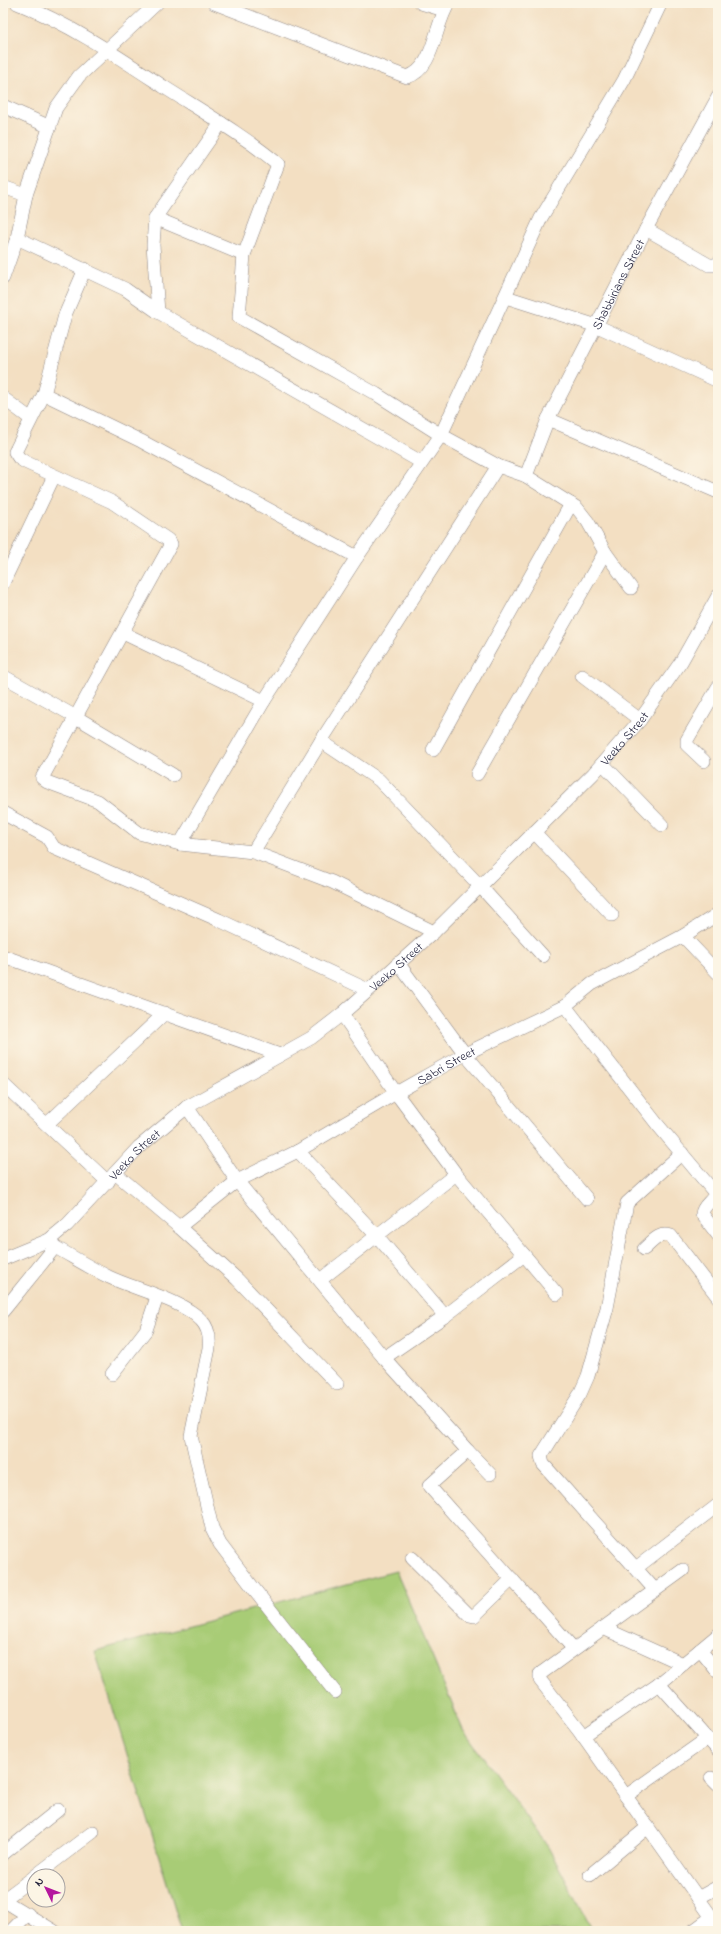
<svg xmlns="http://www.w3.org/2000/svg" width="721" height="1934" font-family="'Indie Flower',sans-serif">
<style>
.green{fill:#a8cc76;stroke:#657758}
.lines{fill:none;stroke-linecap:round;stroke-linejoin:round}
.street-casing{stroke:#8a807e;stroke-width:14}
.street{stroke:#fff;stroke-width:13}
.labels{text-anchor:middle;stroke-width:3;stroke-linejoin:round;paint-order:stroke}
.street-label{font-size:13px;fill:#22223b;stroke:#fcf5e5}
</style>
<rect width="100%" height="100%" fill="#fcf5e5"/>
<filter id="ink" filterUnits="userSpaceOnUse"><feTurbulence type="fractalNoise" baseFrequency=".025" numOctaves="2"/><feDisplacementMap in="SourceGraphic" scale="8" xChannelSelector="R" yChannelSelector="G"/><feConvolveMatrix kernelMatrix="1 2 1 2 8 2 1 2 1" color-interpolation-filters="sRGB"/></filter>
<filter id="wash" filterUnits="userSpaceOnUse"><feTurbulence type="fractalNoise" baseFrequency=".012" numOctaves="4" result="noise"/><feDisplacementMap in="SourceGraphic" scale="16" xChannelSelector="R" yChannelSelector="G"/><feGaussianBlur stdDeviation="0.9" result="paint"/><feColorMatrix in="noise" values="0 0 0 0 0 0 0 0 0 0 0 0 0 0 0 0 0 1.4 0 .05"/><feComposite in="paint" operator="in"/></filter>
<g filter="url(#wash)">
<rect width="100%" height="100%" fill="#f3dfc2"/>
<!-- green -->
<path class="green" d="M396,1571l67,159 85,117 45,84h-411l-87,-280z"/>
</g>
<g filter="url(#ink)">
<g class="lines">
<!-- street casing -->
<g class="street-casing">
<g id="street">
<path d="M17,3c53,21 100,53 147,84 39,25 79,48 114,77l-34,91 -89,-37"/>
<path d="M214,3l193,74c28,-8 27,-53 42,-74"/>
<path d="M421,3l23,7"/>
<path d="M3,106l47,21"/>
<path d="M3,187l23,8"/>
<path d="M646,229l63,36h7l2,-2"/>
<path d="M17,238l108,51 33,23 263,150"/>
<path d="M244,255l-5,62 137,77 65,41 57,31 28,10 51,32 11,14 17,30 26,36"/>
<path d="M85,269l-20,46 -21,79 -29,58 4,6 6,4 87,40 56,38 3,4 -129,234 5,4 51,19 41,32 41,11 73,8 79,30 102,50"/>
<path d="M3,278l14,-40 9,-43 30,-87 23,-32 78,-73"/>
<path d="M506,297l91,29 121,55"/>
<path d="M158,312l-5,-67 2,-27 66,-95"/>
<path d="M44,394l97,47 216,116"/>
<path d="M3,398l28,21"/>
<path d="M548,419l170,73"/>
<path id="s1" d="M526,476l22,-57 98,-190 72,-132"/>
<path d="M3,583l51,-107"/>
<path d="M123,633l141,68"/>
<path d="M3,676l73,41 97,58"/>
<path d="M582,676l58,44"/>
<path d="M321,741l58,39 101,106 63,70"/>
<path d="M433,750l138,-246"/>
<path d="M704,761l-17,-16v-5l31,-53"/>
<path d="M603,764l59,61"/>
<path d="M477,774l128,-222"/>
<path d="M3,813l44,24 7,11 165,72 149,70"/>
<path d="M534,832l78,83"/>
<path d="M180,844l84,-143 93,-144 84,-122 100,-217 83,-138 37,-77"/>
<path d="M253,852l68,-111 177,-275"/>
<path d="M683,936l35,37"/>
<path d="M3,956l277,99"/>
<path d="M398,963l67,91 122,145"/>
<path d="M565,1006l92,118 58,69c-2,9 -12,11 -13,21l16,21"/>
<path d="M342,1014l54,79 60,81 101,120"/>
<path d="M3,1084l105,98"/>
<path d="M187,1107l50,74 147,177 84,93 -39,35 144,162"/>
<path d="M47,1124l118,-111"/>
<path d="M298,1151l79,85 68,80"/>
<path d="M115,1173l64,54 58,52 100,105"/>
<path id="s2" d="M179,1227l58,-46 61,-30 98,-58 69,-39 100,-48 27,-22 91,-48 35,-22"/>
<path d="M49,1240l6,7c18,10 35,21 54,30 25,12 73,23 92,43 7,7 9,18 8,28l-18,88 21,92 8,16 31,41 84,107"/>
<path d="M644,1249c9,-8 15,-17 27,-13l47,61"/>
<path id="s3" d="M3,1259l46,-19 18,-15 72,-78 48,-40 124,-69 31,-24 92,-82 159,-158 47,-54 41,-58 37,-66"/>
<path d="M320,1280l136,-106"/>
<path d="M3,1311l52,-64"/>
<path d="M384,1358l61,-42 79,-61"/>
<path d="M112,1374l34,-44 11,-33"/>
<path d="M468,1451l22,23"/>
<path d="M412,1558l57,57 5,1 38,-37"/>
<path d="M636,1568l82,-63"/>
<path d="M683,1570l-143,104v6l39,50 139,196"/>
<path d="M655,1590l-112,-126 -2,-8 39,-62 8,-18 19,-68 20,-105 55,-50"/>
<path d="M603,1628l80,36"/>
<path d="M700,1650l18,22"/>
<path d="M659,1684l59,66"/>
<path d="M583,1736l76,-52 59,-49"/>
<path d="M711,1778l7,7"/>
<path d="M626,1796l82,-58"/>
<path d="M3,1854l55,-44"/>
<path d="M590,1875l58,-48"/>
<path d="M35,1876l58,-44"/>
<path d="M698,1898l20,-11"/>
<path d="M3,1900l51,31"/>
<path d="M3,1900l31,-23"/>
<path d="M11,1931l17,-17"/>
<path d="M693,1931l19,-14"/>
</g>
</g>
<!-- street -->
<use href="#street" class="street"/>
</g>
</g>
<g class="labels">
<!-- street labels -->
<g class="street-label">
<text dy="5" stroke="none"><textPath href="#s1" startOffset="213">Shabbirians Street</textPath></text>
<text dy="5" stroke="none"><textPath href="#s3" startOffset="818">Veeko Street</textPath></text>
<text dy="5" stroke="none"><textPath href="#s3" startOffset="495">Veeko Street</textPath></text>
<text dy="5" stroke="none"><textPath href="#s2" startOffset="313">Sabri Street</textPath></text>
<text dy="5" stroke="none"><textPath href="#s3" startOffset="171">Veeko Street</textPath></text>
</g>
</g>
<!-- margin -->
<rect width="721" height="1934" fill="none" stroke="#fcf5e5" stroke-width="16"/>
<!-- north arrow -->
<g transform="translate(46 1888) rotate(313)"><circle r="19" fill="#fcf5e5" stroke="#a5a1a1"/>
<path d="M0-3L7 15L0 10L-7 15Z" fill="#b5179e"/>
<text y="-6" font-size="11" font-weight="bold" text-anchor="middle" fill="#22223b">N</text>
</g>
</svg>
